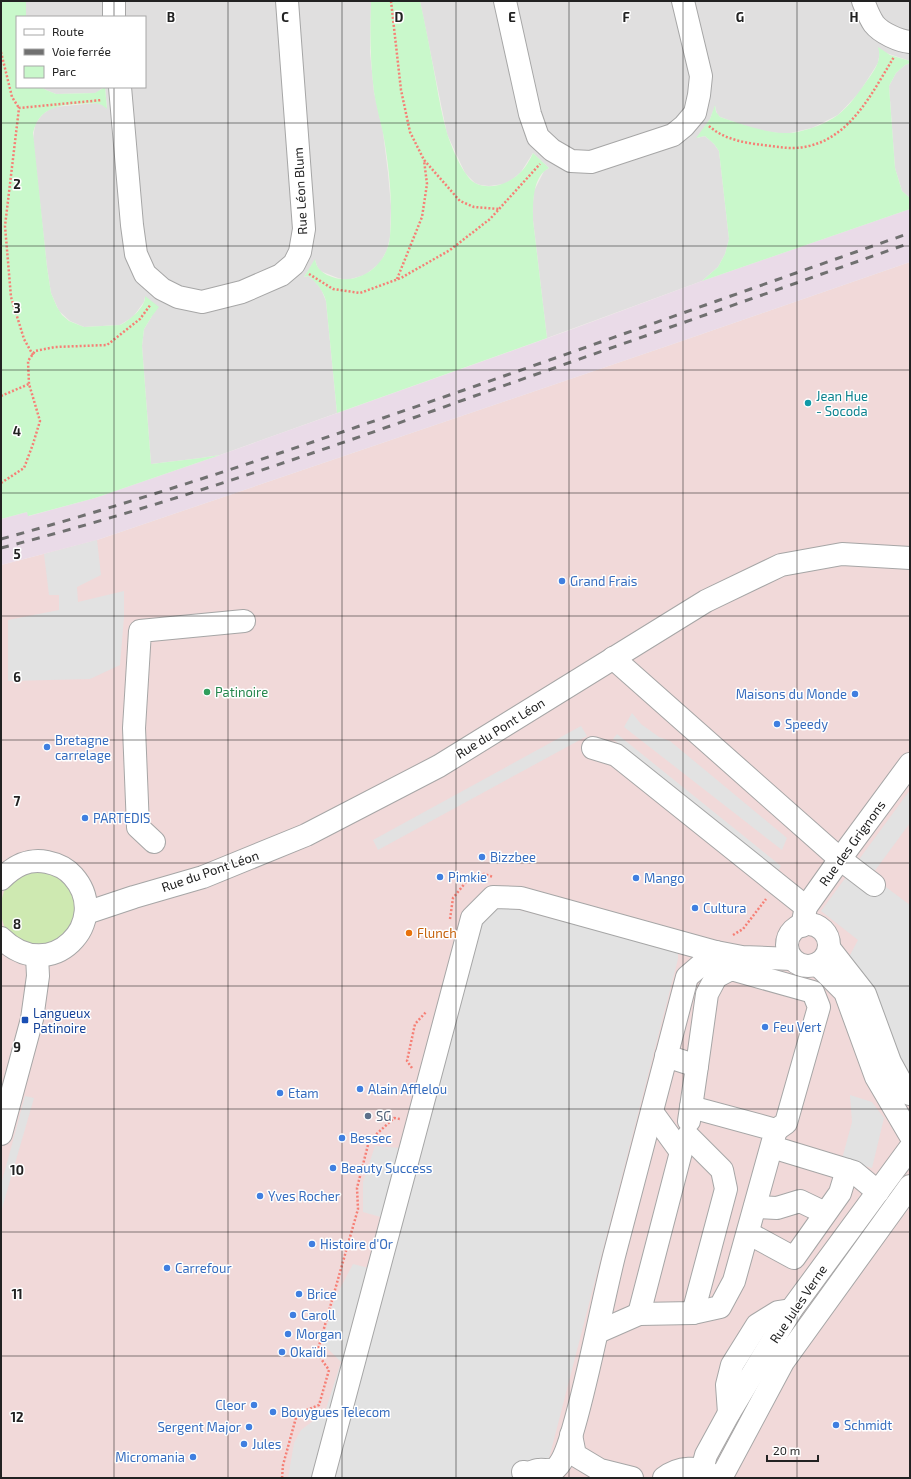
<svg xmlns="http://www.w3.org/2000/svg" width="911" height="1479" font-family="'Exo 2',sans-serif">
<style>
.residential{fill:#e0dfdf}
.commercial{fill:#f1d9d9}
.industrial{fill:#eadbe8}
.grass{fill:#cee9b1}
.park{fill:#c9f8cb}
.parking{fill:#e2e2e2}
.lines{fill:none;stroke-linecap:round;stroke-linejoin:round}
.minor-casing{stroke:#a6a6a6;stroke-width:24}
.path{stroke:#f67f75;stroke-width:2.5;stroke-dasharray:2 2;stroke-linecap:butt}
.minor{stroke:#fff;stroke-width:22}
.rail{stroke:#707070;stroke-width:3;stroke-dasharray:8 8;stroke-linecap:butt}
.grid{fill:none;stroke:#222;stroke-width:1;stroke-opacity:0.55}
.culture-dot{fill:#0f9aa8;stroke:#fff;stroke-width:1.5}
.shop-dot{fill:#3f7fe0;stroke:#fff;stroke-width:1.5}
.leisure-dot{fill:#2e9e5b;stroke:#fff;stroke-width:1.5}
.food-dot{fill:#e8710a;stroke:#fff;stroke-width:1.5}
.transit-dot{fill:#1a4fb4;stroke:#fff;stroke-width:1.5}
.service-dot{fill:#5c6f8a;stroke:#fff;stroke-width:1.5}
.labels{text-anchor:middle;stroke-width:3;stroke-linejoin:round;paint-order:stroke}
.street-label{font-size:13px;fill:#222;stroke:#fff}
.culture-label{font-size:13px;fill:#0d838f;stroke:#fff;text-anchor:start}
.shop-label{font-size:13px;fill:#366cbe;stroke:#fff;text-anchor:start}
.leisure-label{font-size:13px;fill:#27864d;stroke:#fff;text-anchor:start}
.food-label{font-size:13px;fill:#c56008;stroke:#fff;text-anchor:start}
.transit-label{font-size:13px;fill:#164399;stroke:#fff;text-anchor:start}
.service-label{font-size:13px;fill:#4e5e75;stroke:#fff;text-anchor:start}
.grid-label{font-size:13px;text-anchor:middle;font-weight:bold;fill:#222;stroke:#fff;stroke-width:3;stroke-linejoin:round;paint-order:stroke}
</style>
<rect width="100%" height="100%" fill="#f1eee9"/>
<!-- residential -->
<g class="residential">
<path d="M26,1h345l-1,51 4,40 9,40 5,41 3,33 -1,31 -3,13 -7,13 -15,12 -18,5 -9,-2 -18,-7 -3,-5 -2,-6 -11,17 4,-1 6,4 7,9 5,12 11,112 -117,42 -19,3 -50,6 -9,-118 2,-17 8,-13 -7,-19 -1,5 -11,15 -13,8 -36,2 -14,-6 -11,-10 -8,-18 -4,-26 -14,-128 2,-14 3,-5 5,-6 7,-5 4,-2 42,-4h4l7,5 -2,-21h40v-70h-119z"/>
<path d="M420,1h490v60l-30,-10 -2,12 -19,30 -21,22 -26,13 -26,6 -29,-4 -37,-13 -3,-3 -2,-8 -5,13 -13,19 8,-2 9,8 5,7 10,88 -4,15 -7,13 -16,14 -155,57 -14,-118v-18l1,-11 10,-20 5,-3 -16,-15 -12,19 -8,7 -9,5 -15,2 -9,-1 -5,-2 -10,-10 -18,-39z"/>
<path d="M910,63v135l-8,-7 -7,-23 -6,-82 7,-13 9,-8z"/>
<path d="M41,87h62l-5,5 -3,1 -39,1 -10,-4z"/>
</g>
<!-- commercial -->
<path class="commercial" d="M910,262v1216h-909v-913l96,-25 579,-197z"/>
<!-- industrial -->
<path class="industrial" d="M910,209v53l-234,81 -579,197 -96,25v-46l26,-7 2,4 66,-18 125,-43 350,-125 132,-49z"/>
<!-- grass -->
<path class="grass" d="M37,870l25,7 14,22 -2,26 -17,18 -24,4 -21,-11 -8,-10 -3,-11v-13l3,-11 9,-11 11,-7z"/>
<!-- park -->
<g class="park">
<path d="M1,1h25v16h-9v70h24l5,3 10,4 39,-1 10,-6 2,22 -5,-4 -6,-2c-26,2 -56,-2 -63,30l14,134 4,26 6,14 5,8 7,6 15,6 36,-2c9,-4 26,-18 25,-29l14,11 -7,9 -8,13 -2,17 9,118 50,-6 19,-3 -125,43 -67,18 -1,-4 -26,7z"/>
<path d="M371,1h49c6,27 11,54 16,81 3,17 6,34 11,51 4,13 16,43 28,50 7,4 16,4 24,2 17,-5 27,-16 34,-32l16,15c-17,9 -16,35 -16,52l14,118 -210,75 -11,-112c-3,-10 -9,-19 -18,-25l-4,1 11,-18c1,8 5,12 12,16 29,14 61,-9 63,-39 3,-34 -1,-70 -7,-103 -3,-14 -7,-27 -9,-41 -4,-31 -4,-61 -3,-91z"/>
<path d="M878,47l12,8 20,6v2l-5,2 -9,8 -7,13 6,82 7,23 8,7v11l-208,72 16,-14 7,-13 4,-15 -10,-88 -5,-7 -9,-8 -9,2 14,-19 5,-14 1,7 4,5c21,7 42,15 64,16 16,1 42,-9 54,-18 10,-8 19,-20 26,-30 8,-12 19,-23 14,-38z"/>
</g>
<!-- parking -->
<g class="parking">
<path d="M97,540l4,35 -24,12 1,15 46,-11v26l-4,48 -30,14 -82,2v-61l51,-10v-15h-10l-5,-41z"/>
<path d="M632,713l9,11 18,13 11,4 117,97 -5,12 -158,-123z"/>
<path d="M581,726l6,10 -209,114 -5,-10z"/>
<path d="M617,734l164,132 -4,6 -164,-133z"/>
<path d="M910,790v33l-39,53 39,29v177l-61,-125 9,-17 -37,-29z"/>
<path d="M474,898l204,54v7l-134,519h-256l6,-35 7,-13 24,-18 16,-50 -19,-19 13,-45 18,-34 16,4 15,-50 -21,-6v-30l12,-36 27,2 25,-73z"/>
<path d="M850,1095l22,7 12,16 -12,50 -30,-9 10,-37z"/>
<path d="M25,1096l9,2 -33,114v-27z"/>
</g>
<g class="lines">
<!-- minor casing -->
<g class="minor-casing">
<g id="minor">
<path d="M505,1l25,113 8,23 14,13 19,11 20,1 82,-27 11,-9 11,-13 4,-18 2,-19 -18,-75"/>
<path d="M863,1c3,7 6,16 11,23 7,9 25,17 36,18"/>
<path d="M114,17v-16"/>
<path d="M120,87l12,138 4,29 9,20 17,15 16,8 24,5 40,-10 39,-17 13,-11 6,-12 4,-23 -17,-228"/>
<path d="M613,658l227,201 34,26"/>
<path d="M593,748l23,7 190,152"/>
<path d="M154,842l-16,-15 -4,-99 6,-97 104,-10"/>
<path d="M1,879c13,-13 27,-21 46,-17 10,2 19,6 26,14 40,45 -22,111 -72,62"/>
<path d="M86,913l48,-16 69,-20 103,-42 133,-69 267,-165 75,-36 61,-11 68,4"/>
<circle cx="808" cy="945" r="21"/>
<path d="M802,926l4,-19 34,-48 70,-95"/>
<path d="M829,948l36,46 25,68 17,31 3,1"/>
<path d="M817,964l28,28 31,85 34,58"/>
<path d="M666,1056l31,10 -8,55"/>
<path d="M697,1066l10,-72 9,-17 15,-8 82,23 6,15 -33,116 -10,7"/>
<path d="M1,1134l31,-115 6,-43 -1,-20"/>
<path d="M688,1136l34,34 4,19 -33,124"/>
<path d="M772,1147l82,25 24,20"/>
<path d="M755,1207l22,1 23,-7 25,12"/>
<path d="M748,1233l46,25 46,-65 7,-23"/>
<path d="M639,1314l42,-162 -29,-40"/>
<path d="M598,1332l41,-18 54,-1 27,-6 14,-26 42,-151 -85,-23"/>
<path d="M729,1413l-2,-28 5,-20 25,-40 21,-13 13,-2"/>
<path d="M571,1435l4,20 25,15 32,8"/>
<path d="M702,1470l4,-15 23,-42 62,-103 119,-162"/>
<path d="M523,1472l7,1c2,-1 5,-3 8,-3 6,-1 12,2 18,-2 9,-8 15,-31 18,-42 16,-56 26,-113 40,-170l73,-279 29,-25 26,5 50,2"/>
<path d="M323,1478l149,-560 21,-21 28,1 195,54"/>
<path d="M664,1478c14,-11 35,-13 50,-2"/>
<path d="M721,1478l62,-116 127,-176"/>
</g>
</g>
<!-- path -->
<g class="path">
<path d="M391,1l10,89 9,42 14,28 36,41 14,6 25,2"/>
<path d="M1,52l11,45 7,11"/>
<path d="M709,126c14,13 36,17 54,19 16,2 31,5 46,1 43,-10 64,-55 85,-89"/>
<path d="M309,274l24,15 27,4 41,-15 49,-28 40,-31 50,-55"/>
<path d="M397,279l25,-62 5,-33 -3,-24"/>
<path d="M33,355l-9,-16 -13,-42 -6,-71 14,-118 83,-8"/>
<path d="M1,396l28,-12"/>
<path d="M1,483l23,-15 9,-24 7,-23 -11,-37 -1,-23 7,-10 20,-4 52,-2 33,-26 11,-15"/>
<path d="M450,919l3,-21 13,-16 18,-8 9,3"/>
<path d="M733,935l10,-6 23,-30"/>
<path d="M412,1068l-5,-7 8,-37 11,-12"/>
<path d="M282,1478l1,-13 14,-51 22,-9 10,-35 -12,-17 41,-144 -1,-21 12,-47 25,-23 6,1"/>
</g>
<!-- minor -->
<use href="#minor" class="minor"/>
<!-- rail -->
<g class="rail">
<path d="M1,539c157,-43 310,-96 463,-149 149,-52 297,-105 446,-157"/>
<path d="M1,548c163,-42 323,-98 482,-155 142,-50 285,-100 427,-150"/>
</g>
</g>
<!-- grid -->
<path class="grid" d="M114,1v16M228,1v1477M342,1v1477M456,1v1477M569,1v1477M683,1v1477M797,1v1477M114,87v1391M1,123h909M1,246h909M1,370h909M1,493h909M1,616h909M1,740h909M1,863h909M1,986h909M1,1109h909M1,1232h909M1,1356h909"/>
<!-- markers -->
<circle class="culture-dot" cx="808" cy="403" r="4"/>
<g class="shop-dot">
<circle cx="562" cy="581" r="4"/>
<circle cx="855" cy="694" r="4"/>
<circle cx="777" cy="724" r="4"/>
<circle cx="47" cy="747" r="4"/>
<circle cx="85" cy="818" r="4"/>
<circle cx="482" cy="857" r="4"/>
<circle cx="440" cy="877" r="4"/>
<circle cx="636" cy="878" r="4"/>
<circle cx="695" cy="908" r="4"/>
<circle cx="765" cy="1027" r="4"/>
<circle cx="360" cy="1089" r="4"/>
<circle cx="280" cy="1093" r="4"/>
<circle cx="342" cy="1138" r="4"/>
<circle cx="333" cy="1168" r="4"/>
<circle cx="260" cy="1196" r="4"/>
<circle cx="312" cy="1244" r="4"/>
<circle cx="167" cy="1268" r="4"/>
<circle cx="299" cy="1294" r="4"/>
<circle cx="293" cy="1315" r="4"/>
<circle cx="288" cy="1334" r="4"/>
<circle cx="282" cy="1352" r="4"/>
<circle cx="254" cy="1405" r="4"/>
<circle cx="273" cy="1412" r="4"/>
<circle cx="836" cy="1425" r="4"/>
<circle cx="249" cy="1427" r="4"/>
<circle cx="244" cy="1444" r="4"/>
<circle cx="193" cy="1457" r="4"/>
</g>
<circle class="leisure-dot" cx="207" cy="692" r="4"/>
<circle class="food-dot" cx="409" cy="933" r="4"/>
<rect class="transit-dot" x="21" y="1016" width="8" height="8" rx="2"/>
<circle class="service-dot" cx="368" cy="1116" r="4"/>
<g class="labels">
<!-- street labels -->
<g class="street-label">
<text transform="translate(300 191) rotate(-93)" y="5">Rue Léon Blum</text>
<text transform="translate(500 728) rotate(-32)" y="5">Rue du Pont Léon</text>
<text transform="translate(852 843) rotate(-54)" y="5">Rue des Grignons</text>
<text transform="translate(210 871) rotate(-19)" y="5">Rue du Pont Léon</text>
<text transform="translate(798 1304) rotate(-56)" y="5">Rue Jules Verne</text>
</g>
<!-- culture labels -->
<g class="culture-label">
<text x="816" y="401">Jean Hue<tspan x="816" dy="15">- Socoda</tspan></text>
</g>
<!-- shop labels -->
<g class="shop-label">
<text x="570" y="586">Grand Frais</text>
<text x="847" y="699" text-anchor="end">Maisons du Monde</text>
<text x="785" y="729">Speedy</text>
<text x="55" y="745">Bretagne<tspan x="55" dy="15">carrelage</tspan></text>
<text x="93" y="823">PARTEDIS</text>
<text x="490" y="862">Bizzbee</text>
<text x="448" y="882">Pimkie</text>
<text x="644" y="883">Mango</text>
<text x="703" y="913">Cultura</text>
<text x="773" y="1032">Feu Vert</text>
<text x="368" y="1094">Alain Afflelou</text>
<text x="288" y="1098">Etam</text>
<text x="350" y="1143">Bessec</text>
<text x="341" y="1173">Beauty Success</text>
<text x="268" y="1201">Yves Rocher</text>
<text x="320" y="1249">Histoire d'Or</text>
<text x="175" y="1273">Carrefour</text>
<text x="307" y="1299">Brice</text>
<text x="301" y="1320">Caroll</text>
<text x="296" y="1339">Morgan</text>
<text x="290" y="1357">Okaïdi</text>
<text x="246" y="1410" text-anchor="end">Cleor</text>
<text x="281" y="1417">Bouygues Telecom</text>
<text x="844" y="1430">Schmidt</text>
<text x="241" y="1432" text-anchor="end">Sergent Major</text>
<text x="252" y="1449">Jules</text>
<text x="185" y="1462" text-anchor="end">Micromania</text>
</g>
<!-- leisure labels -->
<g class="leisure-label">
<text x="215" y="697">Patinoire</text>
</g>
<!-- food labels -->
<g class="food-label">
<text x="417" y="938">Flunch</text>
</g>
<!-- transit labels -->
<g class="transit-label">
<text x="33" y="1018">Langueux<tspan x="33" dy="15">Patinoire</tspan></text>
</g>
<!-- service labels -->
<g class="service-label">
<text x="376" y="1121">SG</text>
</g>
</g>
<g class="grid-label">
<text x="171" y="22">B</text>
<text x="285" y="22">C</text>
<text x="399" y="22">D</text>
<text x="512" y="22">E</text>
<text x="626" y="22">F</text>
<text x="740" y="22">G</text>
<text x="854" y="22">H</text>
<text x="17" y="189">2</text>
<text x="17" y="313">3</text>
<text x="17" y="436">4</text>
<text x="17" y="559">5</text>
<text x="17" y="682">6</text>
<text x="17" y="806">7</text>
<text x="17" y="929">8</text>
<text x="17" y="1052">9</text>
<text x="17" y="1175">10</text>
<text x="17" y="1299">11</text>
<text x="17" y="1422">12</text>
</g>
<!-- border -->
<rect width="911" height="1479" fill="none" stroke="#222222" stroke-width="4"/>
<!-- legend -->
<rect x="16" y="16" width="130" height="72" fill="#ffffff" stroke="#a7a7a7"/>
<rect x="24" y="29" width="20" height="6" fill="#ffffff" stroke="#a7a7a7"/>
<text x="52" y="36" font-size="12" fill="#222222">Route</text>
<rect x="24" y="49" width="20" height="6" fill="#707070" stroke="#a7a7a7"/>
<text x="52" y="56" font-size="12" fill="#222222">Voie ferrée</text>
<rect x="24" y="66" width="20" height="12" fill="#c9f8cb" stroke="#a7a7a7"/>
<text x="52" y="76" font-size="12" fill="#222222">Parc</text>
<!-- scale -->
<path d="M767 1455v6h51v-6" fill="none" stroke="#222222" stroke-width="2"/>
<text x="773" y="1455" font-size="12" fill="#222222" stroke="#ffffff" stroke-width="3" paint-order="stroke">20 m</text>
</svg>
